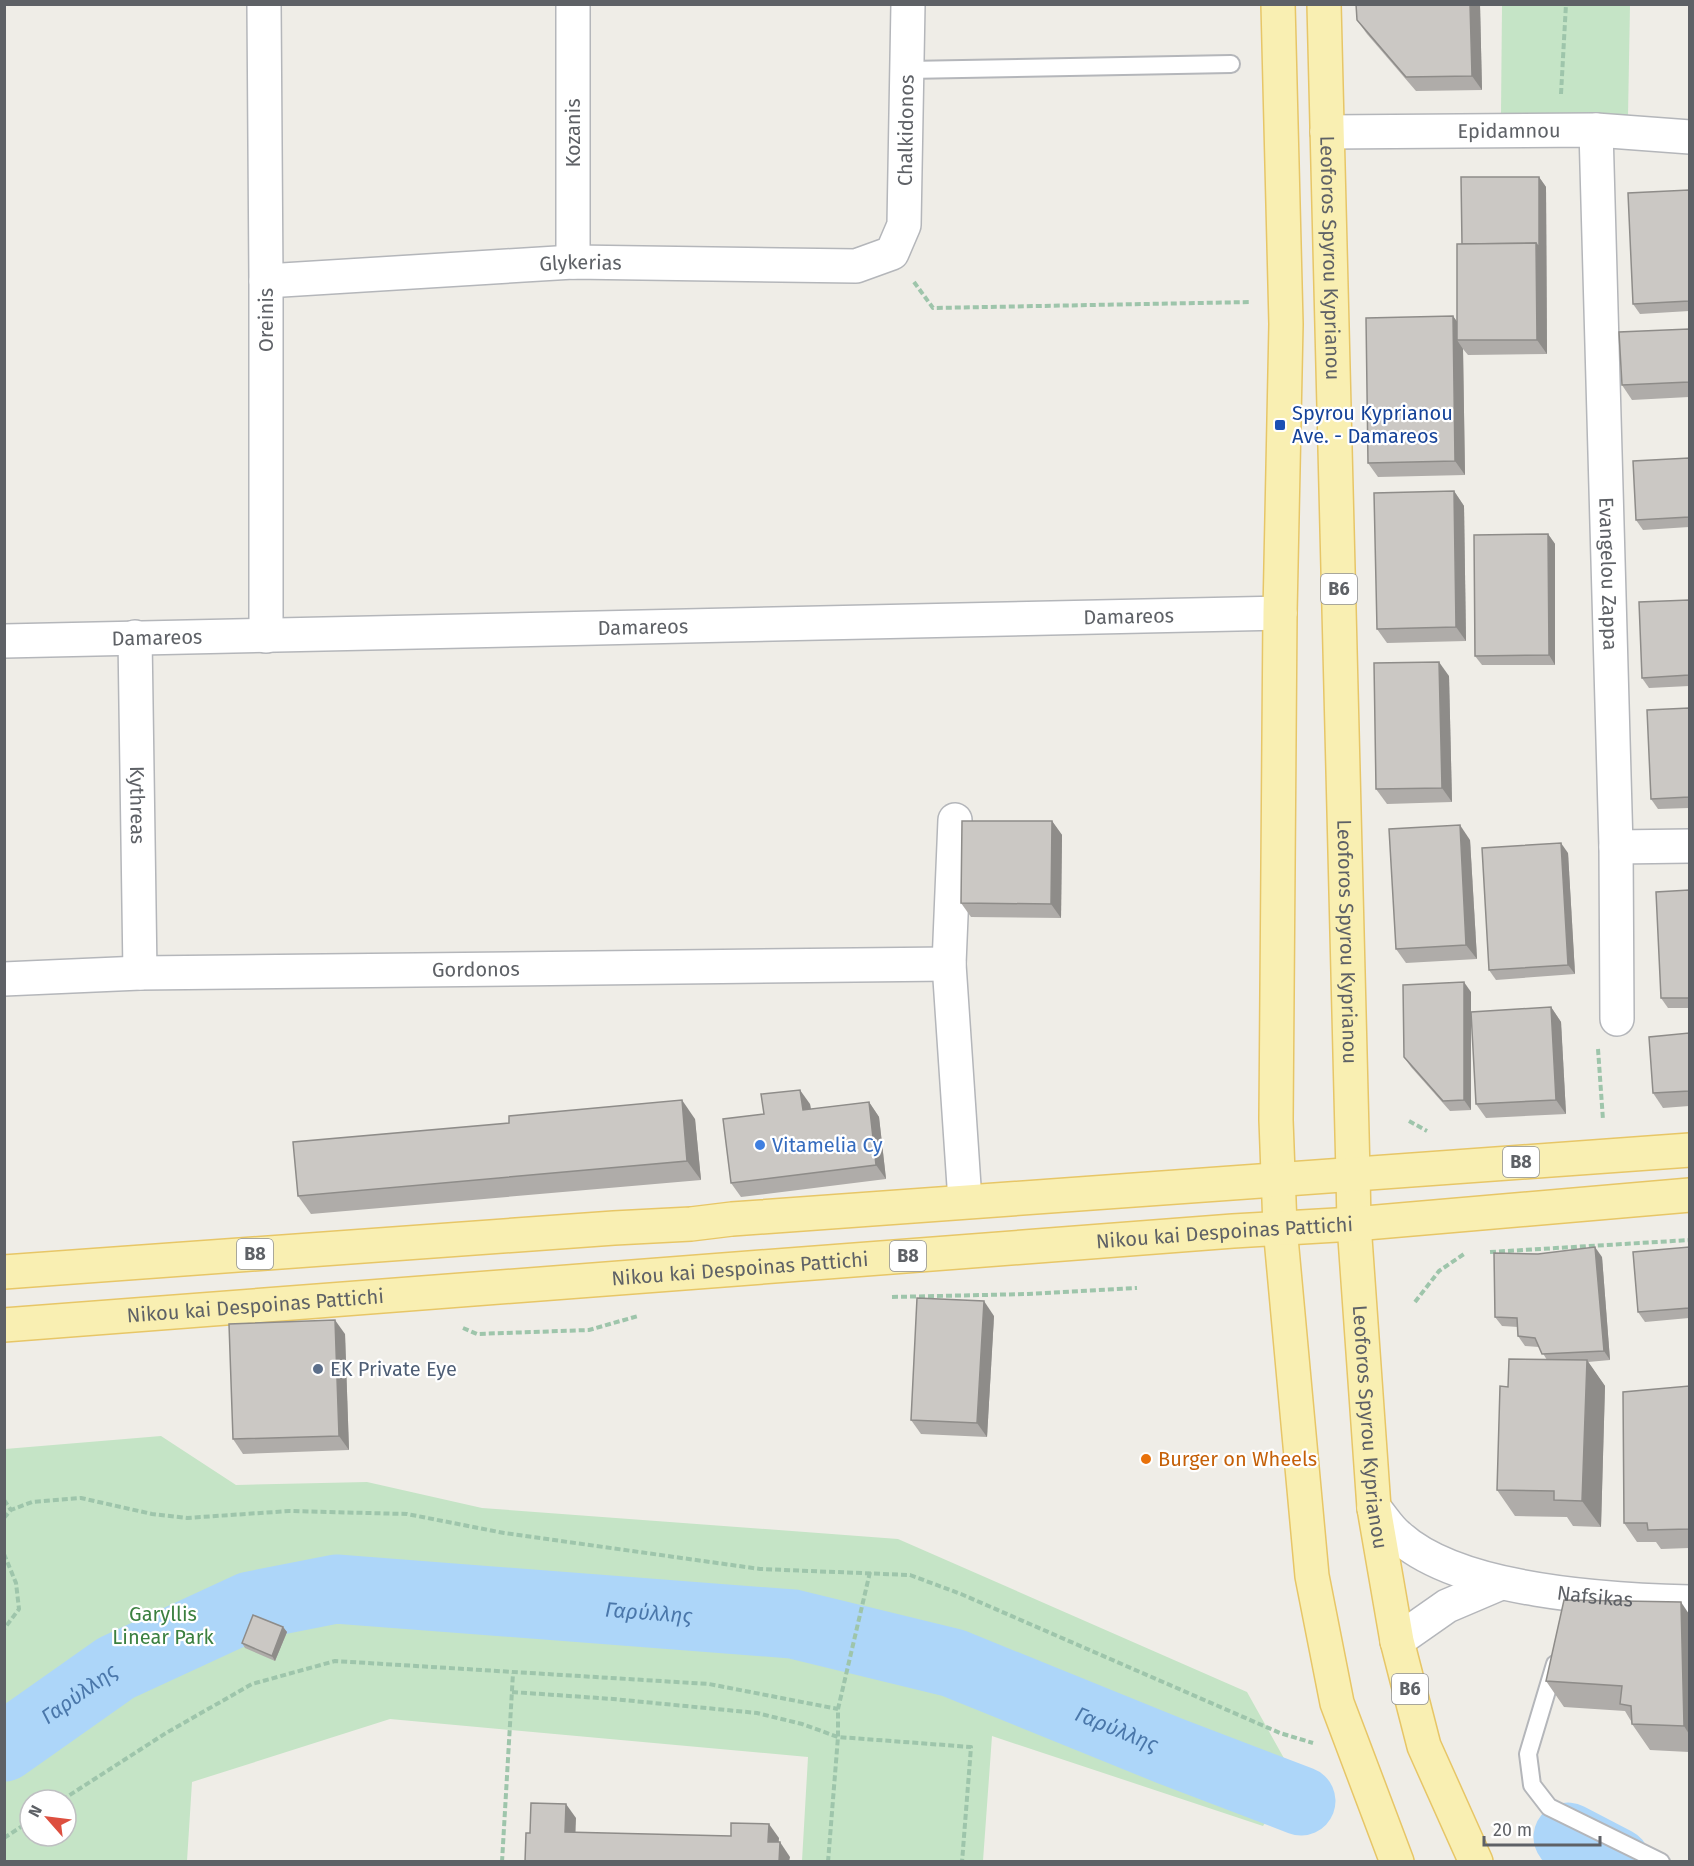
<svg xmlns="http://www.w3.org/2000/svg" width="1694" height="1866" font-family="'Fira Sans',sans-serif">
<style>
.green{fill:#c5e4c6;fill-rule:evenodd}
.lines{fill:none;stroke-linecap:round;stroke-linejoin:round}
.river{stroke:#add6f9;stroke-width:69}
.service-casing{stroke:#b4b6ba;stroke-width:20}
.minor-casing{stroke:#b4b6ba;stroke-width:36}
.primary-casing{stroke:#e7c667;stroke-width:36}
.path{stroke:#9ec5ab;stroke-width:4;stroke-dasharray:6 3;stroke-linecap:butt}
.service{stroke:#fff;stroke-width:16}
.minor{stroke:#fff;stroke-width:33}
.primary{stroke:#f9efb2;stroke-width:33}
.wall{fill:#afaca9}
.shaded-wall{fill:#8e8c89}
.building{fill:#cbc8c4;stroke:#8e8c89;stroke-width:1.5}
.transit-dot{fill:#1a4fb4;stroke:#fff;stroke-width:2}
.shop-dot{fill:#3f7fe0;stroke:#fff;stroke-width:2}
.service-dot{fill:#5c6f8a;stroke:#fff;stroke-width:2}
.food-dot{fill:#e8710a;stroke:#fff;stroke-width:2}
.labels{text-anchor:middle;stroke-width:4.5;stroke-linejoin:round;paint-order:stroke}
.shield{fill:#fff;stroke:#8e9094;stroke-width:1.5}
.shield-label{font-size:18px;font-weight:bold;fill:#5e6166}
.street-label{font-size:20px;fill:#5e6166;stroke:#fff}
.transit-label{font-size:20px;fill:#164399;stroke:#fff;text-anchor:start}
.shop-label{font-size:20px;fill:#366cbe;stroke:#fff;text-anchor:start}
.service-label{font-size:20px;fill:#4e5e75;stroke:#fff;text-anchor:start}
.food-label{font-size:20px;fill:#c56008;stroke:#fff;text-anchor:start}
.park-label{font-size:20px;fill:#3b8040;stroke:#fff}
.water-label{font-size:21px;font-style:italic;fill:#4a77aa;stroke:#fff}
</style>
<rect width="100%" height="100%" fill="#efede7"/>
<!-- green -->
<g class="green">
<path d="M1502,5h128l-2,111 -127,-2z"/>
<path d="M161,1436l75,49 131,-3 115,26 416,31 349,153 48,86 -32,48 -271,-90 -9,125h-181l6,-104 -418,-38 -198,63 -5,79 -182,1v-413zM30,1800h36v36h-36z"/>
</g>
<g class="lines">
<!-- river -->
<g class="river">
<path id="s1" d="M4,1747l112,-79 134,-62 86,-17 457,35 160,39 217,88 131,50"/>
<path d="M1568,1837l48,25"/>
</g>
<!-- service casing -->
<g class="service-casing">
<g id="service">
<path d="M907,70l324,-6"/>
<path d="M1555,1664l-27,90 4,31 17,22 112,55"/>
</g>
</g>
<!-- minor casing -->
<g class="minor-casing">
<g id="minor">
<path d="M264,4l2,277v355"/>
<path d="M573,4v258"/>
<path id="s2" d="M1596,130l20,717 1,172"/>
<path id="s3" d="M1327,132l269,-2 94,7"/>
<path id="s4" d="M266,281l307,-19 283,4 36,-13 12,-28 4,-221"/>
<path id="s5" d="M135,637l5,336"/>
<path id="s6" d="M4,641l1276,-28"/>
<path d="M955,820l-6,144 16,237"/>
<path d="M1616,847l74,-1"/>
<path id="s7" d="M4,979l136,-6 809,-9"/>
<path id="s8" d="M1374,1508c8,9 15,21 24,28 61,56 211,64 292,66"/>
<path d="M1397,1641l50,-35 54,-23"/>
</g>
</g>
<!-- primary casing -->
<g class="primary-casing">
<g id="primary">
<path d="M1278,4l8,320 -6,289 -4,507 4,107 32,349 25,127 60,159"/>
<path id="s9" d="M1324,4l29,1170 1,50 20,284 23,133 27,105 52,116"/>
<path d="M4,1272l610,-44 77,-4 41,-5 958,-69"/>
<path id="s10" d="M4,1325l1229,-94 121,-7 336,-29"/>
</g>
</g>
<!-- path -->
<g class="path">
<path d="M1561,94l5,-90"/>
<path d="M914,282l19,26 318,-6"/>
<path d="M1598,1049l5,71"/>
<path d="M1409,1121l18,10"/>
<path d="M1490,1252l200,-12"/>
<path d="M892,1297l136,-3 109,-6"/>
<path d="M1415,1302l24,-31 25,-17"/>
<path d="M463,1328l14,6 112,-4 49,-14"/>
<path d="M4,1500l7,10"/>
<path d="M4,1518l7,-8 21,-8 49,-4 71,16 35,4 102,-7 118,3 97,19 256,36 150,6 51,19 319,139 33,10"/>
<path d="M4,1554l12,29 3,26 -15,20"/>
<path d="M512,1692l101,7 144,14 45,11 36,13 133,10 -9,115"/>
<path d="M62,1800l104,-67 86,-49 83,-23 374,23 129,25"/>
<path d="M4,1838l26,-17"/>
<path d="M502,1862l11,-189"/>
<path d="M828,1862l10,-125v-28l32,-137"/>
</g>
<!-- service -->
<use href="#service" class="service"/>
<!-- minor -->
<use href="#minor" class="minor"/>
<!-- primary -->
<use href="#primary" class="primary"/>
</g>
<!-- wall -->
<g class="wall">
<path d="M1480,4l2,86 -66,1 -49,-57 -10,-14z"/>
<path d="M1539,177l7,10 1,167 -79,1 -5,-6 2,126 -87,2 -10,-14 85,-147 4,6z"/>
<path d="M1689,190v121l-49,3 -7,-10z"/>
<path d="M1689,329v68l-57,3 -10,-15z"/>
<path d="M1689,458v69l-46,3 -7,-10z"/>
<path d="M1454,491l10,15 2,135 -79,2 -10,-14z"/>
<path d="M1548,534l7,10v121h-73l-7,-9z"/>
<path d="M1689,600v86l-40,2 -7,-10z"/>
<path d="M1449,676l3,126 -65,2 -11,-15z"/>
<path d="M1689,708v100l-31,1 -7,-10z"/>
<path d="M1052,821l10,14 -1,83 -90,-1 -10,-14z"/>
<path d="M1470,840l7,119 -71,4 -10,-14z"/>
<path d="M1568,853l7,121 -79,6 -7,-10z"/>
<path d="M1689,890v118h-21l-7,-10z"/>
<path d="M1471,992v118l-21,1 -39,-44 -7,-10z"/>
<path d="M1551,1007l10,15 5,92 -80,4 -10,-14z"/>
<path d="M1689,1033v73l-26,2 -10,-15z"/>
<path d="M869,1102l10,15 7,62 -145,18 -10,-14 33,-69 46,-10 1,5z"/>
<path d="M695,1119l6,61 -390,34 -13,-18z"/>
<path d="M1689,1248v70l-44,4 -7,-10z"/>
<path d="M1602,1257l8,103 -22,2 17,24 -4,141 -28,-1 -6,-9 -52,-1 -18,-26 11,-103 39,-27 -8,-13 -14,-1 -7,-10v-9l-16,-1 -7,-9z"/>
<path d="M994,1316l-7,121 -66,-3 -10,-14z"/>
<path d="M345,1334l4,116 -106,4 -10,-15z"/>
<path d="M1689,1386v162l-28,1 -5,-7h-19l-13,-19z"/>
<path d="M1689,1614v138l-39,-2 -18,-26 -1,-3 -6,-10 -61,-4 -18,-26z"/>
<path d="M283,1627l4,5 -12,29 -30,-13 -3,-5z"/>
</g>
<!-- shaded-wall -->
<g class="shaded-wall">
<path d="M1470,4h10l2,86 -10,-14z"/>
<path d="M1539,177l7,10 1,167 -10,-14 -1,-97z"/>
<path d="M1453,316l10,14 -6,10 6,9 2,126 -10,-14z"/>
<path d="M1454,491l10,15 2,135 -10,-14z"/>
<path d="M1548,534l7,10v121l-6,-10z"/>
<path d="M1439,662l10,14 3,126 -10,-14z"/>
<path d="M1052,821l10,14 -1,83 -10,-14z"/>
<path d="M1460,825l10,15 7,119 -11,-14z"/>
<path d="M1561,843l7,10 7,121 -7,-9z"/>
<path d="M1464,982l7,10v118l-7,-10z"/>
<path d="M1551,1007l10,15 5,92 -10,-14z"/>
<path d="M800,1090l10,14 3,21 -10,-15z"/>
<path d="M682,1100l13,19 6,61 -14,-19z"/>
<path d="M869,1102l10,15 7,62 -10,-14z"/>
<path d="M1595,1247l7,10 8,103 -6,-9z"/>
<path d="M984,1301l10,15 -7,121 -10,-14z"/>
<path d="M335,1320l10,14 4,116 -10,-14z"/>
<path d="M1587,1360l18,26 -4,141 -19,-26z"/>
<path d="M1681,1602l8,12v120l-5,-8z"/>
<path d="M283,1627l4,5 -12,29 -3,-5z"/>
<path d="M566,1804l10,14 -1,28 -10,-14z"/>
<path d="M769,1824l10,14 -1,18 -10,-14z"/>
<path d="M780,1842l10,15 -1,5h-10z"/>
</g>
<!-- building -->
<g class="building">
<path d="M1356,4h114l2,72 -66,1 -49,-57z"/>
<path d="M1461,177h78v71l-3,-5 -74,1z"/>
<path d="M1689,190v111l-56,3 -5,-111z"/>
<path d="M1536,243l1,97h-80v-96z"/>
<path d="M1453,316l2,145 -87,2 -2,-145z"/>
<path d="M1689,329v53l-67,3 -3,-53z"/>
<path d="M1689,458v59l-53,3 -3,-59z"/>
<path d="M1454,491l2,136 -79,2 -3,-136z"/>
<path d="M1548,534l1,121 -74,1 -1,-121z"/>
<path d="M1689,600v75l-47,3 -3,-76z"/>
<path d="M1439,662l3,126 -66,1 -2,-126z"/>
<path d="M1689,708v89l-38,2 -4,-89z"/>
<path d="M962,821h90l-1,83 -90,-1z"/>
<path d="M1460,825l6,120 -70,4 -7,-120z"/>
<path d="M1561,843l7,122 -79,5 -7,-122z"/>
<path d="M1689,890v108h-28l-5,-106z"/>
<path d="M1464,982v118l-21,1 -39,-44 -1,-72z"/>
<path d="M1551,1007l5,93 -80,4 -5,-92z"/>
<path d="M1689,1033v58l-36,2 -4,-56z"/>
<path d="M800,1090l3,20 66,-8 7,63 -145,18 -8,-64 41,-5 -3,-20z"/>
<path d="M682,1100l5,61 -389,35 -5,-54 216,-19v-7z"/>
<path d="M1595,1247l9,104 -62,3 -7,-16 -17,-2 -1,-18 -22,-1 -1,-64 44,1z"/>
<path d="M1689,1247v61l-51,4 -5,-60z"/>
<path d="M917,1298l67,3 -7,122 -66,-3z"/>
<path d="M335,1320l4,116 -106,3 -4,-115z"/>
<path d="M1509,1359l78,1 -5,141 -28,-1v-9l-57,-1 3,-104 8,1z"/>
<path d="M1689,1386v143l-41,1 -1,-7h-23l-1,-131z"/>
<path d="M1564,1600l117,2 3,124 -52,-2 -1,-18 -11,-2 2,-18 -76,-5z"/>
<path d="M253,1615l30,12 -11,29 -30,-13z"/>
<path d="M531,1803l35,1 -1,28 166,4v-13l38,1 -1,18h12l-1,20h-254l1,-29h4z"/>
</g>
<!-- markers -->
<rect class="transit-dot" x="1274" y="419" width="12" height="12" rx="3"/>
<circle class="shop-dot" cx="760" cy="1145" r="6"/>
<circle class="service-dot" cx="318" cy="1369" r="6"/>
<circle class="food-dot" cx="1146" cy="1459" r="6"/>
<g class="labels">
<!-- shield labels -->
<g class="shield">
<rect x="1321" y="574" width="36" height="30" rx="4.5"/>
<rect x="1503" y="1147" width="36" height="30" rx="4.5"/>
<rect x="237" y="1239" width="36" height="30" rx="4.5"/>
<rect x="890" y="1241" width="36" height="30" rx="4.5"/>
<rect x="1392" y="1674" width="36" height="30" rx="4.5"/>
</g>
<g class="shield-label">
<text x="1339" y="595">B6</text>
<text x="1521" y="1168">B8</text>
<text x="255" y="1260">B8</text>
<text x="908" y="1262">B8</text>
<text x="1410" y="1695">B6</text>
</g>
<!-- street labels -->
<g class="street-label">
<text dy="7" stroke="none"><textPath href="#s4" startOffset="754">Chalkidonos</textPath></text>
<text dy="7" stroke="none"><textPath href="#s3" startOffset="182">Epidamnou</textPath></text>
<text transform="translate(573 133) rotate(-90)" y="7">Kozanis</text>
<text dy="7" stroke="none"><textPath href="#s9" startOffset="254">Leoforos Spyrou Kyprianou</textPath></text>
<text dy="7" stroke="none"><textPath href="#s4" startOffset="315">Glykerias</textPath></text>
<text transform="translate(266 320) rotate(-90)" y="7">Oreinis</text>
<text dy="7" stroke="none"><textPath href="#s2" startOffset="444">Evangelou Zappa</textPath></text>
<text dy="7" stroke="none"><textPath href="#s6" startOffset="1125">Damareos</textPath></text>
<text dy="7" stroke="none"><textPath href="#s6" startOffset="639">Damareos</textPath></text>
<text dy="7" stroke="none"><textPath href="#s6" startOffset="153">Damareos</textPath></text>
<text dy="7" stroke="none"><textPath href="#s5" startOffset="168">Kythreas</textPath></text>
<text dy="7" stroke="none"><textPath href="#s9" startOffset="938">Leoforos Spyrou Kyprianou</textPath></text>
<text dy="7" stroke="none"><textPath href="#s7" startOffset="472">Gordonos</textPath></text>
<text dy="7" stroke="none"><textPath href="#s10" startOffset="1224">Nikou kai Despoinas Pattichi</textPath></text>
<text dy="7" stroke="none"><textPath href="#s10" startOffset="738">Nikou kai Despoinas Pattichi</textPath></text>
<text dy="7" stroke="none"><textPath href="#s10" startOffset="252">Nikou kai Despoinas Pattichi</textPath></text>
<text dy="7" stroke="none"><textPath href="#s9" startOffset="1424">Leoforos Spyrou Kyprianou</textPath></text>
<text dy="7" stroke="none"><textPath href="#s8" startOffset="246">Nafsikas</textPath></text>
</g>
<!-- transit labels -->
<g class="transit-label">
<text x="1292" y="420">Spyrou Kyprianou<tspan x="1292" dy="23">Ave. - Damareos</tspan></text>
</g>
<!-- shop labels -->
<g class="shop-label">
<text x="772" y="1152">Vitamelia Cy</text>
</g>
<!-- service labels -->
<g class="service-label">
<text x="330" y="1376">EK Private Eye</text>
</g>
<!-- food labels -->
<g class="food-label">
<text x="1158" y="1466">Burger on Wheels</text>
</g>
<!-- park labels -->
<g class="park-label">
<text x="163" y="1621">Garyllis<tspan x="163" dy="23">Linear Park</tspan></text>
</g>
<!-- water labels -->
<g class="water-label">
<text dy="7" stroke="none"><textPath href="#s1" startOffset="686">Γαρύλλης</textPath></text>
<text dy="7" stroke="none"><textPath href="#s1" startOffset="92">Γαρύλλης</textPath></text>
<text dy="7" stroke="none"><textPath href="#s1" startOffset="1172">Γαρύλλης</textPath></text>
</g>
</g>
<!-- border -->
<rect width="1694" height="1866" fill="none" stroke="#5e6166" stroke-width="12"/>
<!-- north arrow -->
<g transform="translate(48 1818) rotate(298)"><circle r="28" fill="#ffffff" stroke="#bfc0c2" stroke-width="1.5"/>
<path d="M0-4.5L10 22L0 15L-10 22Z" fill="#dd4f3f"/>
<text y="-9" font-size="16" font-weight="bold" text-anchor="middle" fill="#5e6166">N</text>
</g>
<!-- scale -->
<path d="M1484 1836v9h116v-9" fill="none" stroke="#5e6166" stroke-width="3"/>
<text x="1493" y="1836" font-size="18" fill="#5e6166" stroke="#ffffff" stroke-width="4.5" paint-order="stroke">20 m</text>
</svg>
